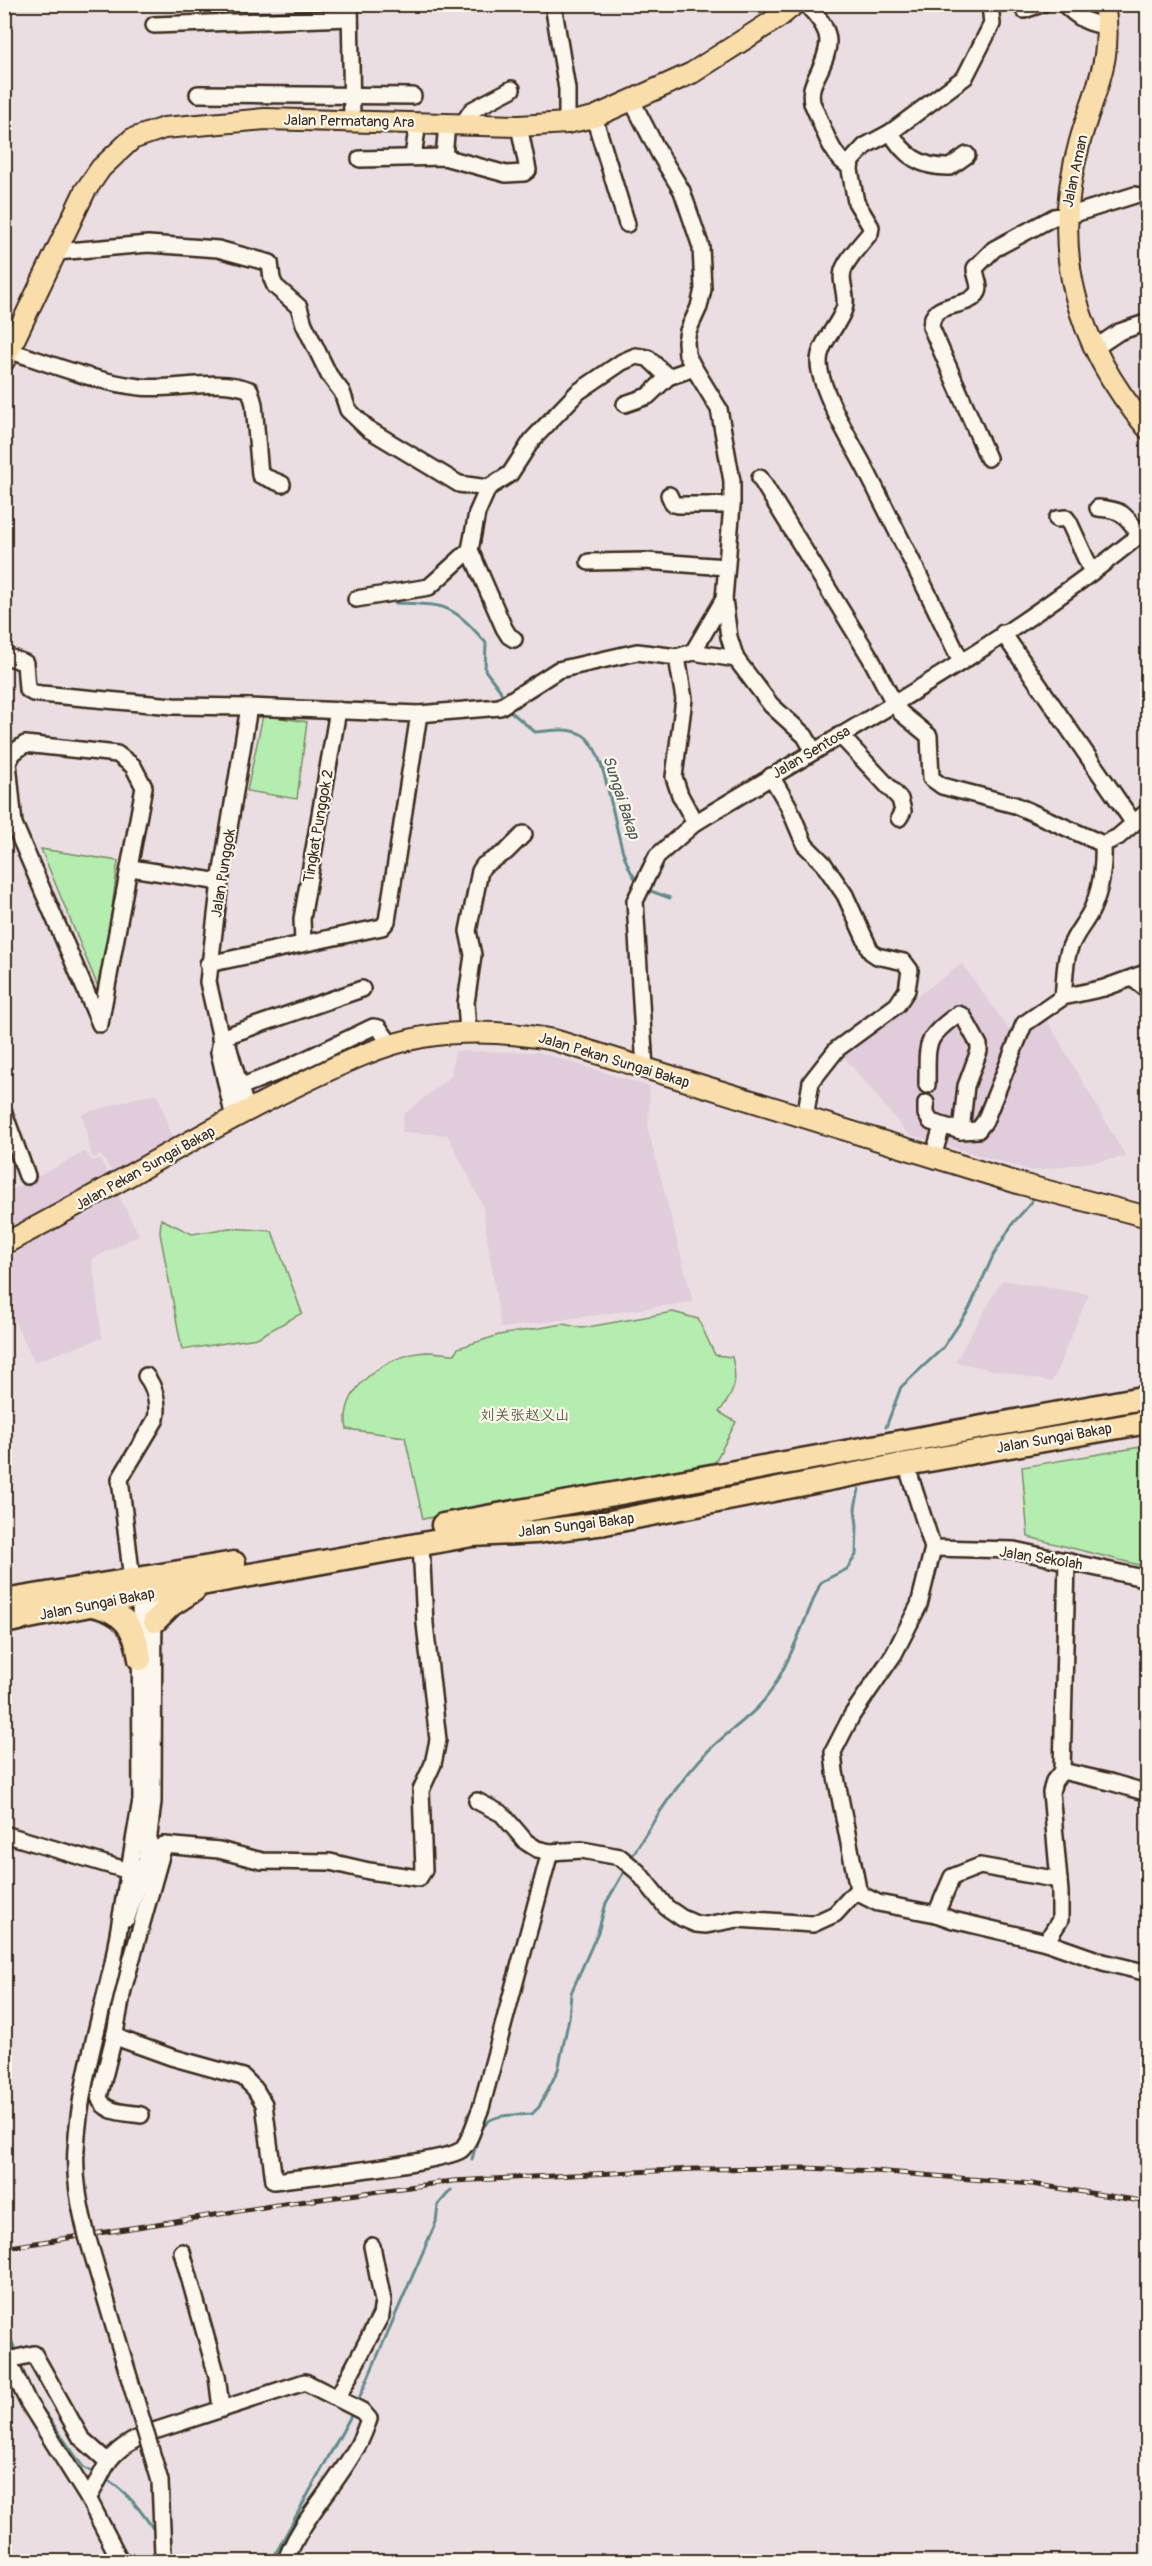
<svg xmlns="http://www.w3.org/2000/svg" width="1152" height="2566" font-family="Pangolin,'LXGW WenKai TC',sans-serif">
<style>
.built{fill:#e0ccdb}
.green{fill:#b5edb0;stroke:#788c67;stroke-width:1.5}
.lines{fill:none;stroke-linecap:round;stroke-linejoin:round}
.stream{stroke:#618b8b;stroke-width:3}
.minor-casing{stroke:#3b2a1e;stroke-width:20}
.major-casing{stroke:#3b2a1e;stroke-width:24}
.highway-casing{stroke:#3b2a1e;stroke-width:27}
.minor{stroke:#fbf7ec;stroke-width:15}
.major{stroke:#f9deab;stroke-width:20}
.highway{stroke:#f9deab;stroke-width:22}
.rail-casing{stroke:#3b2a1e;stroke-width:5}
.rail{stroke:#fbf7ec;stroke-width:3;stroke-dasharray:9;stroke-linecap:butt}
.minor-bridge-casing{stroke:#3b2a1e;stroke-width:20;stroke-linecap:butt}
.minor-bridge{stroke:#fbf7ec;stroke-width:15}
.labels{text-anchor:middle;stroke-width:4.5;stroke-linejoin:round;paint-order:stroke}
.street-label{font-size:15px;fill:#3b2a1e;stroke:#fbf7ec}
.park-label{font-size:15px;fill:#5a5b42;stroke:#fbf7ec}
.water-label{font-size:16px;font-style:italic;fill:#4e5b54;stroke:#fbf7ec}
</style>
<rect width="100%" height="100%" fill="#ebdee2"/>
<filter id="ink" filterUnits="userSpaceOnUse"><feTurbulence type="fractalNoise" baseFrequency=".0167" numOctaves="2"/><feDisplacementMap in="SourceGraphic" scale="12" xChannelSelector="R" yChannelSelector="G"/><feConvolveMatrix kernelMatrix="1 2 1 2 8 2 1 2 1" color-interpolation-filters="sRGB"/></filter>
<g filter="url(#ink)">
<!-- built -->
<g class="built">
<path d="M962,964l47,65 32,-20 85,148 -94,14 -124,-37 -68,-82z"/>
<path d="M455,1051l84,1 111,35 -2,42 45,173 -192,26 -19,-124 -34,-69 -46,-3 1,-17 48,-39z"/>
<path d="M158,1094l14,45 -59,34 -12,-18 -9,3 -10,-44 53,-16z"/>
<path d="M85,1152l8,9 7,-2 39,76 -47,24 10,79 -68,24 -20,-42 -9,4v-131z"/>
<path d="M1002,1280l87,14 -37,88 -97,-20z"/>
</g>
<!-- green -->
<g class="green">
<path d="M263,715l44,7 -10,77 -50,-8z"/>
<path d="M41,849l77,12 -17,133z"/>
<path d="M161,1219l31,15 37,-6 43,3 30,82 -45,25 -75,12 -22,-117z"/>
<path d="M673,1312l25,7 17,36 17,2c6,25 3,35 -13,55l17,10 -21,40 -292,57 -18,-82 -58,-8c-9,-42 42,-75 79,-77 10,0 20,2 29,2l3,-6 41,-13 64,-11 19,4z"/>
<path d="M1147,1446v121l-119,-30 -6,-70z"/>
</g>
<g class="lines">
<!-- stream -->
<g class="stream">
<path d="M395,603c52,2 56,0 91,40l-1,27 15,20 3,8"/>
<path d="M510,711l25,21c14,-1 32,-5 46,2 30,14 31,115 54,144"/>
<path d="M648,890l22,8"/>
<path d="M886,1427l15,-40 42,-39 26,-39 24,-53 20,-33 18,-20 3,-9"/>
<path d="M630,1860c22,-38 47,-77 78,-109 20,-20 47,-36 63,-60 21,-34 34,-73 50,-109l26,-13 9,-14 1,-29 -2,-18 4,-19"/>
<path d="M472,2159c12,-44 14,-43 60,-45l7,-7 19,-37 11,-52 2,-25 27,-61 8,-29 20,-35"/>
<path d="M6,2259l4,78 6,15"/>
<path d="M19,2361l13,33 51,73 14,8"/>
<path d="M357,2403l79,-181 2,-17 13,-15"/>
<path d="M106,2479c22,13 36,33 50,54"/>
<path d="M169,2554l4,8"/>
<path d="M271,2562l82,-150"/>
</g>
<!-- minor casing -->
<g class="minor-casing">
<g id="minor">
<path d="M350,4l2,116"/>
<path d="M553,4l14,85v34"/>
<path d="M806,4c26,27 28,38 11,72 -5,10 -7,16 -5,27 9,17 20,58 38,63"/>
<path d="M1064,4c14,14 24,20 44,22"/>
<path d="M1024,10l18,-6"/>
<path d="M154,25l196,-7"/>
<path d="M198,94l215,2"/>
<path d="M632,101l27,52 23,38 19,56 2,42 -4,18 -11,24 -2,11 1,13 7,13 25,41 13,72v24l-8,94 5,38 7,22 35,46 34,31 8,14"/>
<path d="M594,117l33,107"/>
<path d="M462,125l10,-15 40,-21"/>
<path d="M891,132c12,24 32,36 59,35l17,-12"/>
<path d="M413,156l5,-33"/>
<path d="M444,157l3,-33"/>
<path d="M360,159l84,-2 62,17 18,-1 4,-3 -9,-44"/>
<path d="M57,252l91,-8 70,5 52,14 2,16 3,7 24,21 5,17 25,51 13,17 6,18 20,19 91,55 29,4"/>
<path d="M1095,348l24,-16 29,-10"/>
<path d="M11,351c42,14 85,31 129,36 35,4 76,-10 110,3l4,14 6,71 22,9"/>
<path d="M625,404l23,-8 20,-19 26,-9"/>
<path d="M988,458l-57,-131c1,-29 37,-16 47,-35 3,-7 -3,-16 -3,-24l19,-19 60,-32 20,-3 61,-19"/>
<path d="M760,478l110,179 24,46 7,10 28,23 2,42 11,8 73,19 88,39 15,-7 30,-26"/>
<path d="M669,495l4,9 5,1h54"/>
<path d="M1098,508c26,2 27,7 42,27"/>
<path d="M1057,519l9,-1 3,4 23,50"/>
<path d="M589,562l56,-1 81,6"/>
<path d="M356,599l73,-12 41,-37"/>
<path d="M1003,633l130,189"/>
<path d="M514,639l-5,-3 -5,-8 -34,-78 7,-37 11,-25 22,-14 22,-34 46,-48 44,-30 14,-6 12,2 20,19"/>
<path d="M693,652l31,-53"/>
<path d="M4,655l21,8 2,26 6,4 8,1 132,12 76,1 170,7 -32,207 -5,6 -174,37"/>
<path d="M677,657l7,42 -10,78 6,18 15,28"/>
<path d="M961,662c-31,-66 -64,-131 -97,-196 -13,-24 -45,-78 -45,-104 0,-19 19,-35 25,-53 5,-15 -7,-29 1,-43 6,-12 17,-23 25,-33l1,-6 -15,-25 -6,-32 1,-9 14,-15 26,-14 74,-55 27,-53 -2,-20"/>
<path d="M419,714l81,-7 58,-37 79,-18 40,5 16,-5 43,7"/>
<path d="M840,735l60,64 3,12 -4,7"/>
<path d="M25,744l92,10 16,12 11,21 -44,237 -86,-200 -6,-61 5,-10z"/>
<path d="M771,776l17,29 17,40 18,18 22,32 26,57 6,4 27,6 6,8 -3,20 -10,15 -60,44 -26,33 -6,36"/>
<path d="M131,868l89,14"/>
<path d="M303,942l-1,-23 36,-209"/>
<path d="M1133,979l15,11"/>
<path d="M1063,997c2,-15 1,-33 6,-47 6,-18 17,-27 23,-41 9,-20 12,-43 11,-65"/>
<path d="M468,1032l-2,-29 7,-48 -5,-24 12,-60 4,-6 22,-13 18,-18"/>
<path d="M220,1038l142,-49"/>
<path d="M221,1039l8,10 18,62"/>
<path d="M645,1069l-10,-168 22,-45 38,-33c153,-94 314,-179 453,-295"/>
<path d="M927,1085c1,-41 -5,-45 31,-71l5,2 16,29v6l-13,35 -5,45"/>
<path d="M240,1087l43,-17 90,-43 6,1 12,17"/>
<path d="M926,1103v11l5,8 30,9 17,-1 7,-9 39,-97 39,-27 41,-9 44,-16"/>
<path d="M4,1113l23,63"/>
<path d="M234,1118l-15,-66 2,-13 -13,-57 12,-100 29,-175"/>
<path d="M933,1157l9,-31"/>
<path d="M906,1464l27,84 -14,57 -25,49 -42,61 -19,37 2,20 23,117 4,6 16,8 58,11 17,6 93,22 57,20 45,11"/>
<path d="M933,1548l81,2 134,29"/>
<path d="M132,1580l-12,-101 36,-60c3,-14 -1,-32 -10,-43"/>
<path d="M1062,1771l5,-210"/>
<path d="M477,1801l25,13 24,28 11,7 13,3 32,-2 38,7 18,15 28,35 16,11 14,6 10,1 32,-6 75,5 22,-10 23,-25"/>
<path d="M4,1834l125,37"/>
<path d="M164,1845l-41,145 -8,43 6,6 50,18 72,20 12,12 9,15 10,77c29,-4 172,-19 187,-31 10,-9 14,-29 20,-42l69,-256"/>
<path d="M147,1853l17,-8 55,5 43,11 68,1 39,9 50,7 5,-8 -3,-80 12,-26 5,-24 -13,-116 -4,-80"/>
<path d="M936,1914l16,-37 28,-11 79,14"/>
<path d="M127,1918l19,-58 7,-58 1,-219"/>
<path d="M1046,1942l14,-22v-28l-9,-100 3,-11 8,-10 48,11 38,11"/>
<path d="M113,1963l28,-163 -1,-213"/>
<path d="M115,2033l-16,64c5,17 27,15 42,18"/>
<path d="M182,2252l35,124 4,32"/>
<path d="M4,2352l24,50 60,96 33,64"/>
<path d="M8,2360l26,-6 47,84 27,24"/>
<path d="M338,2397l43,-82 2,-14 -11,-55"/>
<path d="M88,2498c8,-11 12,-23 19,-34 9,-15 24,-22 38,-30l160,-52 57,29 7,8c-4,11 -8,23 -15,33 -22,38 -53,68 -69,110"/>
</g>
</g>
<!-- major casing -->
<g class="major-casing">
<g id="major">
<path d="M1104,4c10,56 -10,86 -24,137 -31,109 -5,202 68,288"/>
<path d="M4,361l81,-170 16,-23 31,-29 32,-11 101,-9 254,7 48,-3 27,-6 98,-44 87,-56 16,-13"/>
<path d="M4,1244c99,-51 193,-110 292,-158 41,-20 82,-41 127,-49 44,-8 87,-5 131,3l467,144 127,33"/>
</g>
</g>
<!-- highway casing -->
<g class="highway-casing">
<g id="highway">
<path d="M443,1525l705,-128"/>
<path d="M4,1601l230,-38"/>
<path d="M92,1605c31,6 44,23 48,54"/>
<path d="M155,1621l16,-16 23,-15"/>
<path d="M4,1622l136,-27 332,-60 63,-3 70,-9 301,-59 242,-42"/>
</g>
</g>
<!-- minor -->
<use href="#minor" class="minor"/>
<!-- major -->
<use href="#major" class="major"/>
<!-- highway -->
<use href="#highway" class="highway"/>
<!-- rail casing -->
<g class="rail-casing">
<path id="rail" d="M4,2248l273,-43 176,-24 242,-12 111,-1 69,3 157,13 116,18"/>
</g>
<!-- rail -->
<use href="#rail" class="rail"/>
<!-- minor-bridge casing -->
<g class="minor-bridge-casing">
<path id="minor-bridge" d="M113,1963c-14,61 -34,124 -37,186 -2,30 4,59 11,87l73,245 3,72"/>
</g>
<!-- minor-bridge -->
<use href="#minor-bridge" class="minor-bridge"/>
</g>
</g>
<g class="labels">
<!-- street labels -->
<g class="street-label">
<text transform="translate(349 121) rotate(1)" y="5">Jalan Permatang Ara</text>
<text transform="translate(1075 171) rotate(-78)" y="5">Jalan Aman</text>
<text transform="translate(811 752) rotate(-31)" y="5">Jalan Sentosa</text>
<text transform="translate(318 826) rotate(-80)" y="5">Tingkat Punggok 2</text>
<text transform="translate(223 873) rotate(-81)" y="5">Jalan Punggok</text>
<text transform="translate(614 1060) rotate(17)" y="5">Jalan Pekan Sungai Bakap</text>
<text transform="translate(145 1168) rotate(-29)" y="5">Jalan Pekan Sungai Bakap</text>
<text transform="translate(1054 1438) rotate(-10)" y="5">Jalan Sungai Bakap</text>
<text transform="translate(576 1525) rotate(-7)" y="5">Jalan Sungai Bakap</text>
<text transform="translate(1041 1558) rotate(9)" y="5">Jalan Sekolah</text>
<text transform="translate(97 1604) rotate(-11)" y="5">Jalan Sungai Bakap</text>
</g>
<!-- park labels -->
<g class="park-label">
<text x="525" y="1420">刘关张赵义山</text>
</g>
<!-- water labels -->
<g class="water-label">
<text transform="translate(622 797) rotate(72)" y="6">Sungai Bakap</text>
</g>
</g>
<!-- margin -->
<rect width="1152" height="2566" fill="none" stroke="#fbf7ec" stroke-width="24"/>
<rect x="12" y="12" width="1128" height="2542" fill="none" stroke="#3b2a1e" stroke-width="2" filter="url(#ink)"/>
</svg>
